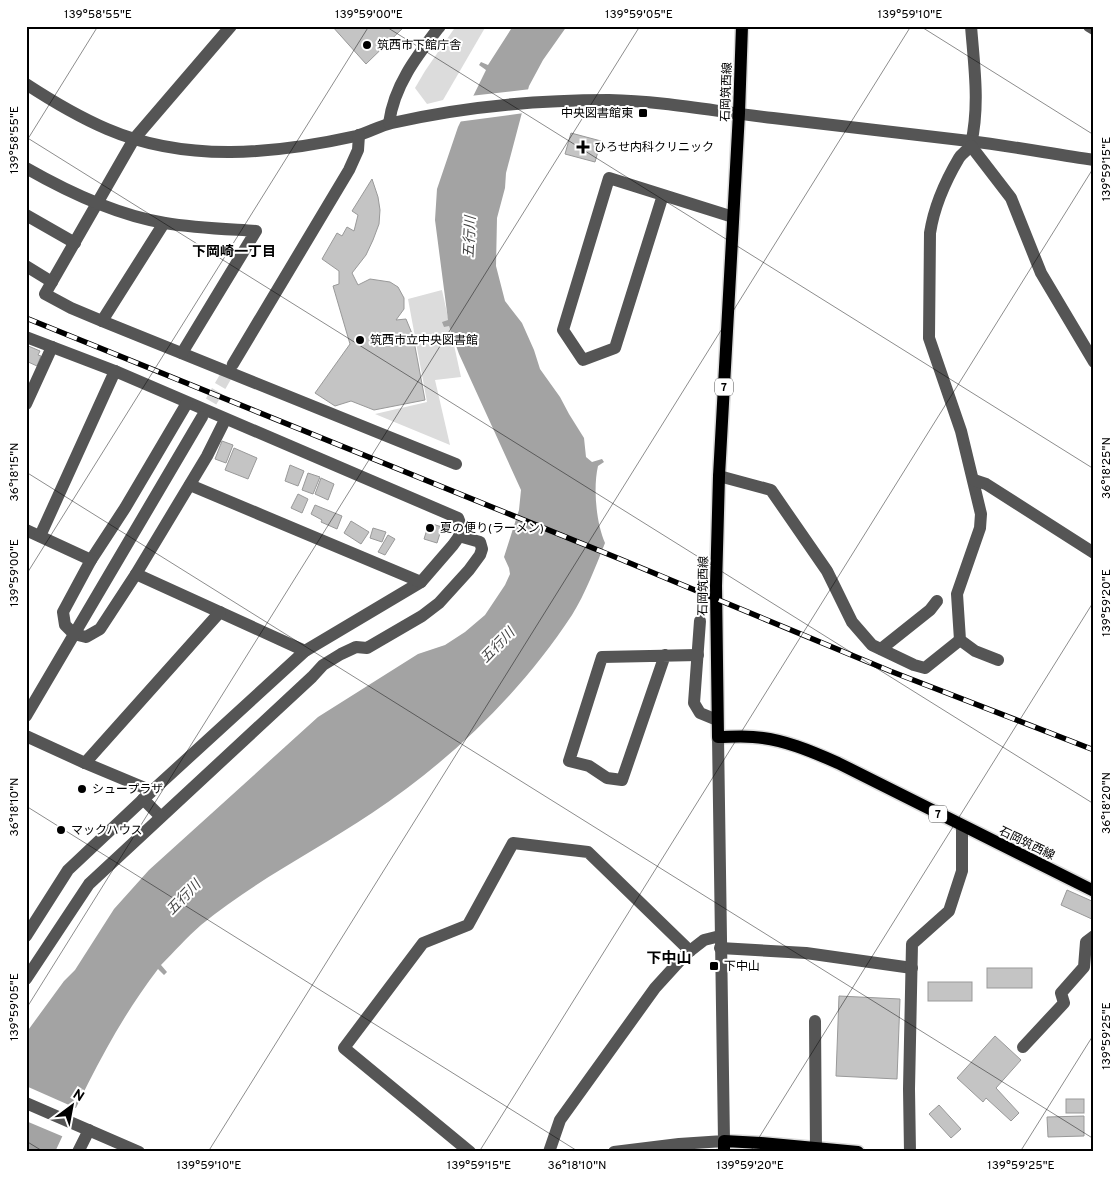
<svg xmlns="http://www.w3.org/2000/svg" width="1120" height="1178" font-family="Overpass,'Noto Sans JP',sans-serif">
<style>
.green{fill:#dcdcdc}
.water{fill:#a3a3a3}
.pier{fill:#fff}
.building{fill:#c4c4c4;stroke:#999}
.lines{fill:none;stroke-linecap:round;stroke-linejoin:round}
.minor-tunnel{stroke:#d9d9d9;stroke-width:12;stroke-dasharray:12 6;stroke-linecap:butt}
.major-casing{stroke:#dbdbdb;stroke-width:15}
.minor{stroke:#555;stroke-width:12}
.major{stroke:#000;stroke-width:12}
.rail-casing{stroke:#000;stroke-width:5.5}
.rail{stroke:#fff;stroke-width:4;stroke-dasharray:11;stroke-linecap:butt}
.ticks{fill:none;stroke:#000;stroke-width:1;stroke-opacity:0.45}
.poi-dot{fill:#000;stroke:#fff;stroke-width:2}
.labels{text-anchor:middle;stroke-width:4;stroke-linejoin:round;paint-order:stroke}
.shield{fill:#fff;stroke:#4c4c4c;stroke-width:1}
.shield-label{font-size:11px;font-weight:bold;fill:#000}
.poi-label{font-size:12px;fill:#000;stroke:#fff;text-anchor:start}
.street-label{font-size:12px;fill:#000;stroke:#fff}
.water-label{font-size:14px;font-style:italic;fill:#444;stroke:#fff}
.neighbourhood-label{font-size:14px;font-weight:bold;fill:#000;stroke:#fff}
.quarter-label{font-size:15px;font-weight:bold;fill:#000;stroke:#fff}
.neatline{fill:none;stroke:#000;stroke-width:2}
.ticks-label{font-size:12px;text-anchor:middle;fill:#000}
</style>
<rect width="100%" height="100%" fill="#fff"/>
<!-- green -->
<g class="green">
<path d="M456,26h30l-43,74 -16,4 -12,-16 10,-17z"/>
<path d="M442,290l19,87 -26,3 15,65 -75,-31 52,-12 -19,-103z"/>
</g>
<!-- water -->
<path class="water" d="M513,26h54l-24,34 -14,26 -23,87 -1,15 -8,30 -1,48 9,35 17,22 12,27 6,19 20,28 9,17 15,24 2,19 6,5 10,-3 2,3 -6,4c-5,22 -2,56 7,77 -9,23 -20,51 -33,72 -52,79 -122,146 -200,198 -57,38 -119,69 -171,112 -14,12 -27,27 -40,40l6,7 -3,3 -6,-6c-43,56 -73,119 -103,183h-29v-119l38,-52 11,-11 39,-61 35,-39 169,-153 100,-63 27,-9 20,-13 20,-17 20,-30 5,-11 -1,-6 -5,-11 15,-47 2,-20 -62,-136 -10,-28 -5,1 -2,-5 6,-2 -13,-100 2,-31 21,-62 28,-57 -7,-5 2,-3 7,3z"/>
<!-- pier -->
<g class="pier">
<path d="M531,89l-7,24 -67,9 13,-26z"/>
<path d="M26,1086l52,23 -14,28 -38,-16z"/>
</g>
<!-- building -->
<g class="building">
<path d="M332,26h73l-39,38z"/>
<path d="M571,133l30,8 -6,21 -30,-8z"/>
<path d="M372,179l6,18 2,13 -1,14 -6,16 -7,15 -14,18 6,12 12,-6 20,3 8,5 6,11v11l-8,11 10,-1 7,17 12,64 -51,10 -23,-9 -16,5 -20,-13 35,-49 -17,-58 6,-2v-13l-17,-12 15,-26 5,3 5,-9 7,4 4,-16 -6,-4z"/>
<path d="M26,345l14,6 -2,4 3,1 -4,10 -11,-5 2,-6 -2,-1z"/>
<path d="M222,441l11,4 -7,18 -11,-4z"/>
<path d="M234,448l23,10 -9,21 -23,-9z"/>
<path d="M290,465l14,6 -6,15 -13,-5z"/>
<path d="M308,473l12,4 -7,17 -11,-4z"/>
<path d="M321,478l13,6 -6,16 -13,-6z"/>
<path d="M298,494l10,5 -6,14 -11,-5z"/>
<path d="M315,505l27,11 -5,13 -16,-7 1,-2 -11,-6z"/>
<path d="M351,521l18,11 -8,12 -17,-11z"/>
<path d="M429,523l13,4 -5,16 -13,-4z"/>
<path d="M373,528l13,4 -4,10 -12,-4z"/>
<path d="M388,535l7,4 -10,16 -7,-3z"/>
<path d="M1067,890l27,12v18l-33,-15z"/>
<rect x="987" y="968" width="45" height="20"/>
<rect x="928" y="982" width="44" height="19"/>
<path d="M839,996l61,3 -3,80 -61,-3z"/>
<path d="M995,1036l26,24 -25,28 23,25 -8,8 -25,-23 -3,4 -26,-24z"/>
<rect x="1066" y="1099" width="18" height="14"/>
<path d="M939,1105l22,24 -10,9 -22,-24z"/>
<path d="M1084,1116v20l-36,1 -1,-20z"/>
</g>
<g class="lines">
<!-- minor-tunnel -->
<path class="minor-tunnel" d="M202,417l31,-53"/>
<!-- major casing -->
<g class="major-casing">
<g id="major">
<path d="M742,26l-3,87 -20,363 -3,110 2,151c11,0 23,-1 35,0 30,2 58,14 85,26l256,128"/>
<path d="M724,1152v-11l37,2 97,9"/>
</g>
</g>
<!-- minor -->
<g class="minor">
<path d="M231,26l-97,113 -89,155 26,14 31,13 354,143"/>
<path d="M971,26c3,39 9,79 0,118 -2,6 -9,9 -12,14 -13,22 -25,49 -29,75l-1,105 32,93 20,83 -1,14 -23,66 3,46 15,11 23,9"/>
<path d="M1089,26l5,3"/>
<path d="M26,84c26,17 53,33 81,45 79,34 168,25 249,7 12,-3 23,-10 36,-13 70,-16 145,-23 217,-23 56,1 109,12 164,18 65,8 131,15 196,23 42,5 83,13 125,19"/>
<path d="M389,123c5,-38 28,-67 51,-97"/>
<path d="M971,146l40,52 30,75 53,89"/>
<path d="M26,168c42,24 90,47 139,55 30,5 61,6 91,8l-74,122"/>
<path d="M663,195l-48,153 -32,12 -20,-30 46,-152 124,39"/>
<path d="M26,215l49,28"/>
<path d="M26,266l26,16"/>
<path d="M102,321l62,-98"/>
<path d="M26,337l89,34 343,147 5,13 -10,14 -32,37 -116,69 -153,140 -84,79 -42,66"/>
<path d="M233,364l116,-194 9,-20 1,-15"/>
<path d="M187,403l-62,105 -34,52 -28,52 2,13 9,9 12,3 14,-8 36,-55 71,-118 18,-36"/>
<path d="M26,404l26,-57"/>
<path d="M719,476l52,14 56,81 25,51 20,23 42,20 11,3 35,-28"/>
<path d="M974,480l12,4 108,69"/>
<path d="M190,485l231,97"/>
<path d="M26,530l65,30"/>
<path d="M40,536l75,-165"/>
<path d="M136,574l169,77"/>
<path d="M700,621l-6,82 6,10 17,7"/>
<path d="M881,649l49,-39 7,-9"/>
<path d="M665,655l-43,125 -15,-2 -18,-12 -20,-5 33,-104 96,-2"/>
<path d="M26,716l176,-299"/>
<path d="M26,736l59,27 67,28"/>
<path d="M85,763l135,-151"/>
<path d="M143,799l17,17"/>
<path d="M720,948l86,5 106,15"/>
<path d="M26,979l63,-95 223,-207 11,-12 18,-11 15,-7 11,1 55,-32 17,-13 30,-33 11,-15 2,-6 -2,-7 -21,-6"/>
<path d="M815,1021l1,131"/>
<path d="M1023,1047l41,-44 -3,-10 23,-26 2,-25 8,-6"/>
<path d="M26,1103l113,49"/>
<path d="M78,1152l11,-22"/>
<path d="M470,1152l-126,-104 79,-105 45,-18 45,-82 75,9 102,99"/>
<path d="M549,1152l11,-32 95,-132 31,-34 18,-14 16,-4"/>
<path d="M614,1152l65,-8 45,-3 -6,-404"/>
<path d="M910,1152l-1,-63 3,-145 37,-33 13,-40v-45"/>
</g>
<!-- major -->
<use href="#major" class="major"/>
<!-- rail casing -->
<g class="rail-casing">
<path id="rail" d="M26,318l594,241 270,112 204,79"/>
</g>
<!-- rail -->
<use href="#rail" class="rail"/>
</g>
<!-- ticks -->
<path class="ticks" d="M385,26l709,443M920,26l174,109M26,137l1068,667M26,142l72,-116M26,472l1068,667M26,575l343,-549M26,806l553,346M26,1009l614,-983M26,1141l18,11M208,1152l703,-1126M479,1152l615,-985M750,1152l344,-551M1020,1152l74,-118"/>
<!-- markers -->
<g class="poi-dot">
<circle cx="367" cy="45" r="5"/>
<rect x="638" y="108" width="10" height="10" rx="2.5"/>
<path d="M580.5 139.5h5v5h5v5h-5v5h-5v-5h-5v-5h5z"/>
<circle cx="360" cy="340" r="5"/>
<circle cx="430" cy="528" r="5"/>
<circle cx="82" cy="789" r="5"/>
<circle cx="61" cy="830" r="5"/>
<rect x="709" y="961" width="10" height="10" rx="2.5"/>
</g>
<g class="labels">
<!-- shield labels -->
<g class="shield">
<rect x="715" y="378.5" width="18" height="17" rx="4"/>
<rect x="929" y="805.5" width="18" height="17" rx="4"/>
</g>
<g class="shield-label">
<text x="724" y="391">7</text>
<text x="938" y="818">7</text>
</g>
<!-- poi labels -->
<g class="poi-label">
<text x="377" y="49">筑西市下館庁舎</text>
<text x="633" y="117" text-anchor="end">中央図書館東</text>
<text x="594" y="151">ひろせ内科クリニック</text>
<text x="370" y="344">筑西市立中央図書館</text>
<text x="440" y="532">夏の便り(ラーメン)</text>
<text x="92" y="793">シュープラザ</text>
<text x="71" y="834">マックハウス</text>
<text x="724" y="970">下中山</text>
</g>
<!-- street labels -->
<g class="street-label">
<text transform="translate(726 92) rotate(-88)" y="4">石岡筑西線</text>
<text transform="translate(703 586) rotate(-89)" y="4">石岡筑西線</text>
<text transform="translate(1027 843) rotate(26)" y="4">石岡筑西線</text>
</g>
<!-- water labels -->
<g class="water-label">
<text transform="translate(469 237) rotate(-87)" y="5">五行川</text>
<text transform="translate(497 645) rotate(-46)" y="5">五行川</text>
<text transform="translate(183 897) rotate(-46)" y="5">五行川</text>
</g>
<!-- neighbourhood labels -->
<g class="neighbourhood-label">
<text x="234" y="256">下岡崎一丁目</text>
</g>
<!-- quarter labels -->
<g class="quarter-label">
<text x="669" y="963">下中山</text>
</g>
</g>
<!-- border -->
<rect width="1120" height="1178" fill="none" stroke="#ffffff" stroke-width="55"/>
<!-- north arrow -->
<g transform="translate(72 1106) rotate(32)" stroke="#ffffff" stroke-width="4" paint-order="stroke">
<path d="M0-4L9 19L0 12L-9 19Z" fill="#000000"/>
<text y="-8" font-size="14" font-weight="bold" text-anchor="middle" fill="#000000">N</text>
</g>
<rect x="28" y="28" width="1064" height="1122" class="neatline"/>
<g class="ticks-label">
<text x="98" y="18">139°58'55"E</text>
<text x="369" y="18">139°59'00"E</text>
<text x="639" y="18">139°59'05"E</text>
<text x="910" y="18">139°59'10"E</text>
<text transform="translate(14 140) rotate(-90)" y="4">139°58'55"E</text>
<text transform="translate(1106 169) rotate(-90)" y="4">139°59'15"E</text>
<text transform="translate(1106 468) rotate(-90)" y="4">36°18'25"N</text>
<text transform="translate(14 472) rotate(-90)" y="4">36°18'15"N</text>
<text transform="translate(14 573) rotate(-90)" y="4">139°59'00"E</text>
<text transform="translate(1106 603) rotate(-90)" y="4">139°59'20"E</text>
<text transform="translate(1106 803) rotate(-90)" y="4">36°18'20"N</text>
<text transform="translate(14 807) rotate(-90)" y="4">36°18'10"N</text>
<text transform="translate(14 1007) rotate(-90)" y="4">139°59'05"E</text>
<text transform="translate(1106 1036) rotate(-90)" y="4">139°59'25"E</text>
<text x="209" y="1169">139°59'10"E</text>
<text x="479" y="1169">139°59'15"E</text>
<text x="577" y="1169">36°18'10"N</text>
<text x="750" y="1169">139°59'20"E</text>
<text x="1021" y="1169">139°59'25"E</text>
</g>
</svg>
